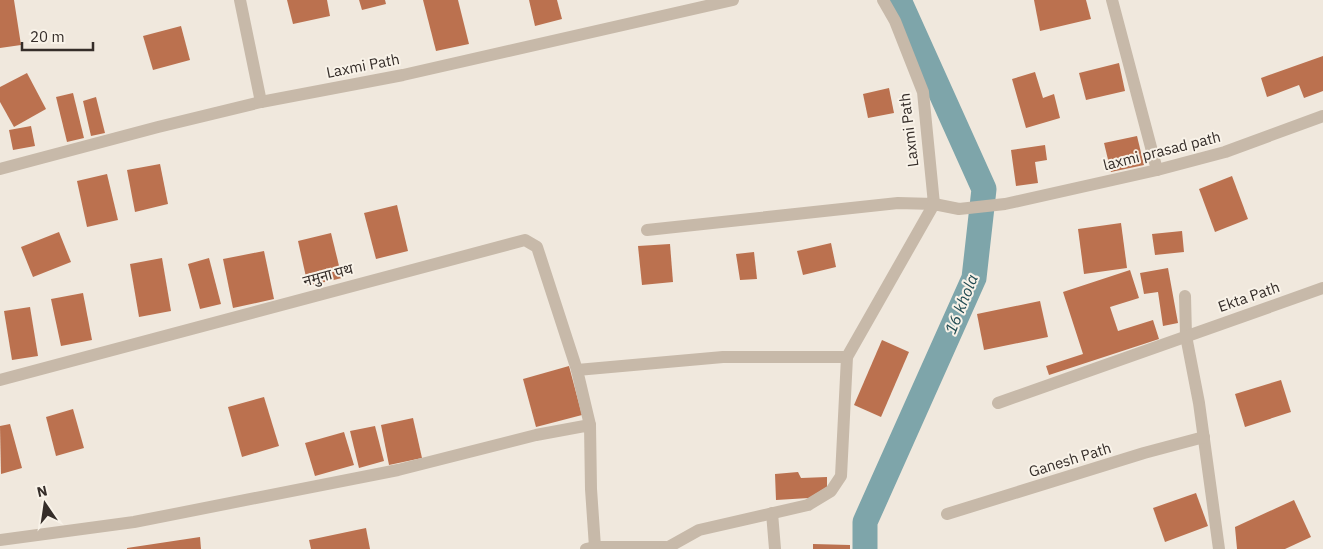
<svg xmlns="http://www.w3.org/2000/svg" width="1323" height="549" font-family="'IBM Plex Sans','Noto Sans Devanagari',sans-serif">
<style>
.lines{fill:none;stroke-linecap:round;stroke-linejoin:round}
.canal{stroke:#7ea5aa;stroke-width:25}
.building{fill:#bb714f}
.minor{stroke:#c7b9a9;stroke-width:12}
.labels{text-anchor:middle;stroke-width:4;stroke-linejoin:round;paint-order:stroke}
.street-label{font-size:15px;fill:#352d29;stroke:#f8f2e8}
.water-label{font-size:16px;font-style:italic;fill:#224c53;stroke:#f8f2e8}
</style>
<rect width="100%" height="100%" fill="#f0e8dd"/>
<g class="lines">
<!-- canal -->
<path class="canal" d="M865,549v-27l109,-244 10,-89 -85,-189"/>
</g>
<!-- building -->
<g class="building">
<path d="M0,0h14l7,45 -21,3z"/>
<path d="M287,0h40l3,16 -37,8z"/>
<path d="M359,0h26l1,4 -24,6z"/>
<path d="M423,0h35l11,44 -33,7z"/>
<path d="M529,0h28l5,19 -27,7z"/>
<path d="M1034,0h52l5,19 -51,12z"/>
<path d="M181,26l9,34 -37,10 -10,-34z"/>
<path d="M1323,56v35l-19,7 -5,-13 -32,12 -6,-19z"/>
<path d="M1119,63l6,28 -39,9 -7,-27z"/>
<path d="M1035,72l8,26 11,-4 6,24 -34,10 -14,-49z"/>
<path d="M27,73l19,36 -32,18 -14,-25v-15z"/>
<path d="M889,88l5,25 -26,5 -5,-24z"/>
<path d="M73,93l11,45 -17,4 -11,-45z"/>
<path d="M96,97l9,36 -14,3 -8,-35z"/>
<path d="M31,126l4,20 -22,4 -4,-20z"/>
<path d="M1137,136l7,29 -33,7 -7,-29z"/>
<path d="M1045,145l2,15 -12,2 3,21 -22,3 -5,-36z"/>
<path d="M160,164l8,40 -33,8 -8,-42z"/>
<path d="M107,174l11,46 -31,7 -10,-46z"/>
<path d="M1232,176l16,43 -33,13 -16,-43z"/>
<path d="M397,205l11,46 -32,8 -12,-46z"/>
<path d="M1121,223l6,45 -43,6 -6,-45z"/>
<path d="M1182,231l2,21 -29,3 -3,-21z"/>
<path d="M59,232l12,30 -38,15 -12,-30z"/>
<path d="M331,233l11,45 -34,8 -10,-45z"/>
<path d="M831,243l5,24 -33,8 -6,-24z"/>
<path d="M670,244l3,38 -31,3 -4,-39z"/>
<path d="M264,251l10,48 -41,9 -10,-49z"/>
<path d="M754,252l3,27 -17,1 -4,-26z"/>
<path d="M162,258l9,53 -32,6 -9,-53z"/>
<path d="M209,258l12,46 -21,5 -12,-45z"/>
<path d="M1168,268l10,55 -15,3 -5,-34 -14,2 -4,-21z"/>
<path d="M1130,270l9,28 -29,9 8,24 35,-11 6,19 -110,36 -3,-9 37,-12 -20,-62z"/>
<path d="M83,293l9,47 -31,6 -10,-47z"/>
<path d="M1040,301l8,36 -64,13 -7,-36z"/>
<path d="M30,307l8,49 -26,4 -8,-49z"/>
<path d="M882,340l27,12 -28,65 -27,-12z"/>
<path d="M569,366l13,49 -46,12 -13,-48z"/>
<path d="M1281,380l10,32 -46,15 -10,-33z"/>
<path d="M264,397l15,49 -37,11 -14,-50z"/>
<path d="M73,409l11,39 -28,8 -10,-39z"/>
<path d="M413,418l9,40 -33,7 -8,-40z"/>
<path d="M10,424l12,44 -21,6 -1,-48z"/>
<path d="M375,426l9,35 -25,7 -9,-37z"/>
<path d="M344,432l10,33 -39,11 -10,-33z"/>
<path d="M798,472l3,6 26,-1v10l-18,11 -33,2 -1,-26z"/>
<path d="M1196,493l12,33 -43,16 -12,-34z"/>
<path d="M1294,500l17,37 -26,12h-48l-2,-22z"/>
<path d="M366,528l4,21h-59l-2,-9z"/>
<path d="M200,537l1,12h-74v-1z"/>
<path d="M813,544l37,1v4h-37z"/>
</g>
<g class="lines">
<!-- minor -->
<g class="minor">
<path d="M240,0l21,102"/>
<path d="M1112,0l45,170"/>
<path d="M0,169l158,-42 103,-25 142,-27 330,-75"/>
<path d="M647,230l251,-27 36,1 -11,-112 -28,-71 -12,-21"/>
<path d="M1185,296l1,40 13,67 20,146"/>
<path d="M0,380l525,-140 12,7 40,123"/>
<path d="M998,403l325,-115"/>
<path d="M590,425l-13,-55 146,-13h124"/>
<path d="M772,513l3,36"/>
<path d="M947,514l197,-61 60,-16"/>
<path d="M0,540l134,-18 264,-52 138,-35 54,-10 1,64 4,58"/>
<path d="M586,549l9,-2h71"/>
<path d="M665,549l34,-19 109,-25 23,-14 10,-15 6,-119 87,-153 25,5 46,-5 152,-34 68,-18 98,-36"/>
</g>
</g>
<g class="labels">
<!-- street labels -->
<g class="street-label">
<text transform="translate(363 66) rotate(-11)" y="5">Laxmi Path</text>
<text transform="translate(909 130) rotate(-97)" y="5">Laxmi Path</text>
<text transform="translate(1162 151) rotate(-14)" y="5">laxmi prasad path</text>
<text transform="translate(328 275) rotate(-15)" y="5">नमुना पथ</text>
<text transform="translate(1249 297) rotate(-19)" y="5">Ekta Path</text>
<text transform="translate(1070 460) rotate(-17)" y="5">Ganesh Path</text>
</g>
<!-- water labels -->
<g class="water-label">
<text transform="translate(961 304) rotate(-68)" y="6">16 khola</text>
</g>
</g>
<!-- north arrow -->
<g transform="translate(45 504) rotate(347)" stroke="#f8f2e8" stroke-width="4" paint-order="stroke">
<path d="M0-4L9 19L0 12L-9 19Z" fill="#352d29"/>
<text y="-8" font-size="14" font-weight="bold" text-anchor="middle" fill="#352d29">N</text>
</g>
<!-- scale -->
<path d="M22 42v8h71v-8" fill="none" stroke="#352d29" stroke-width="2.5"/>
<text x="30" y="42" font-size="15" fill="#352d29" stroke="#f8f2e8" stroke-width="4" paint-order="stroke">20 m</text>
</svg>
